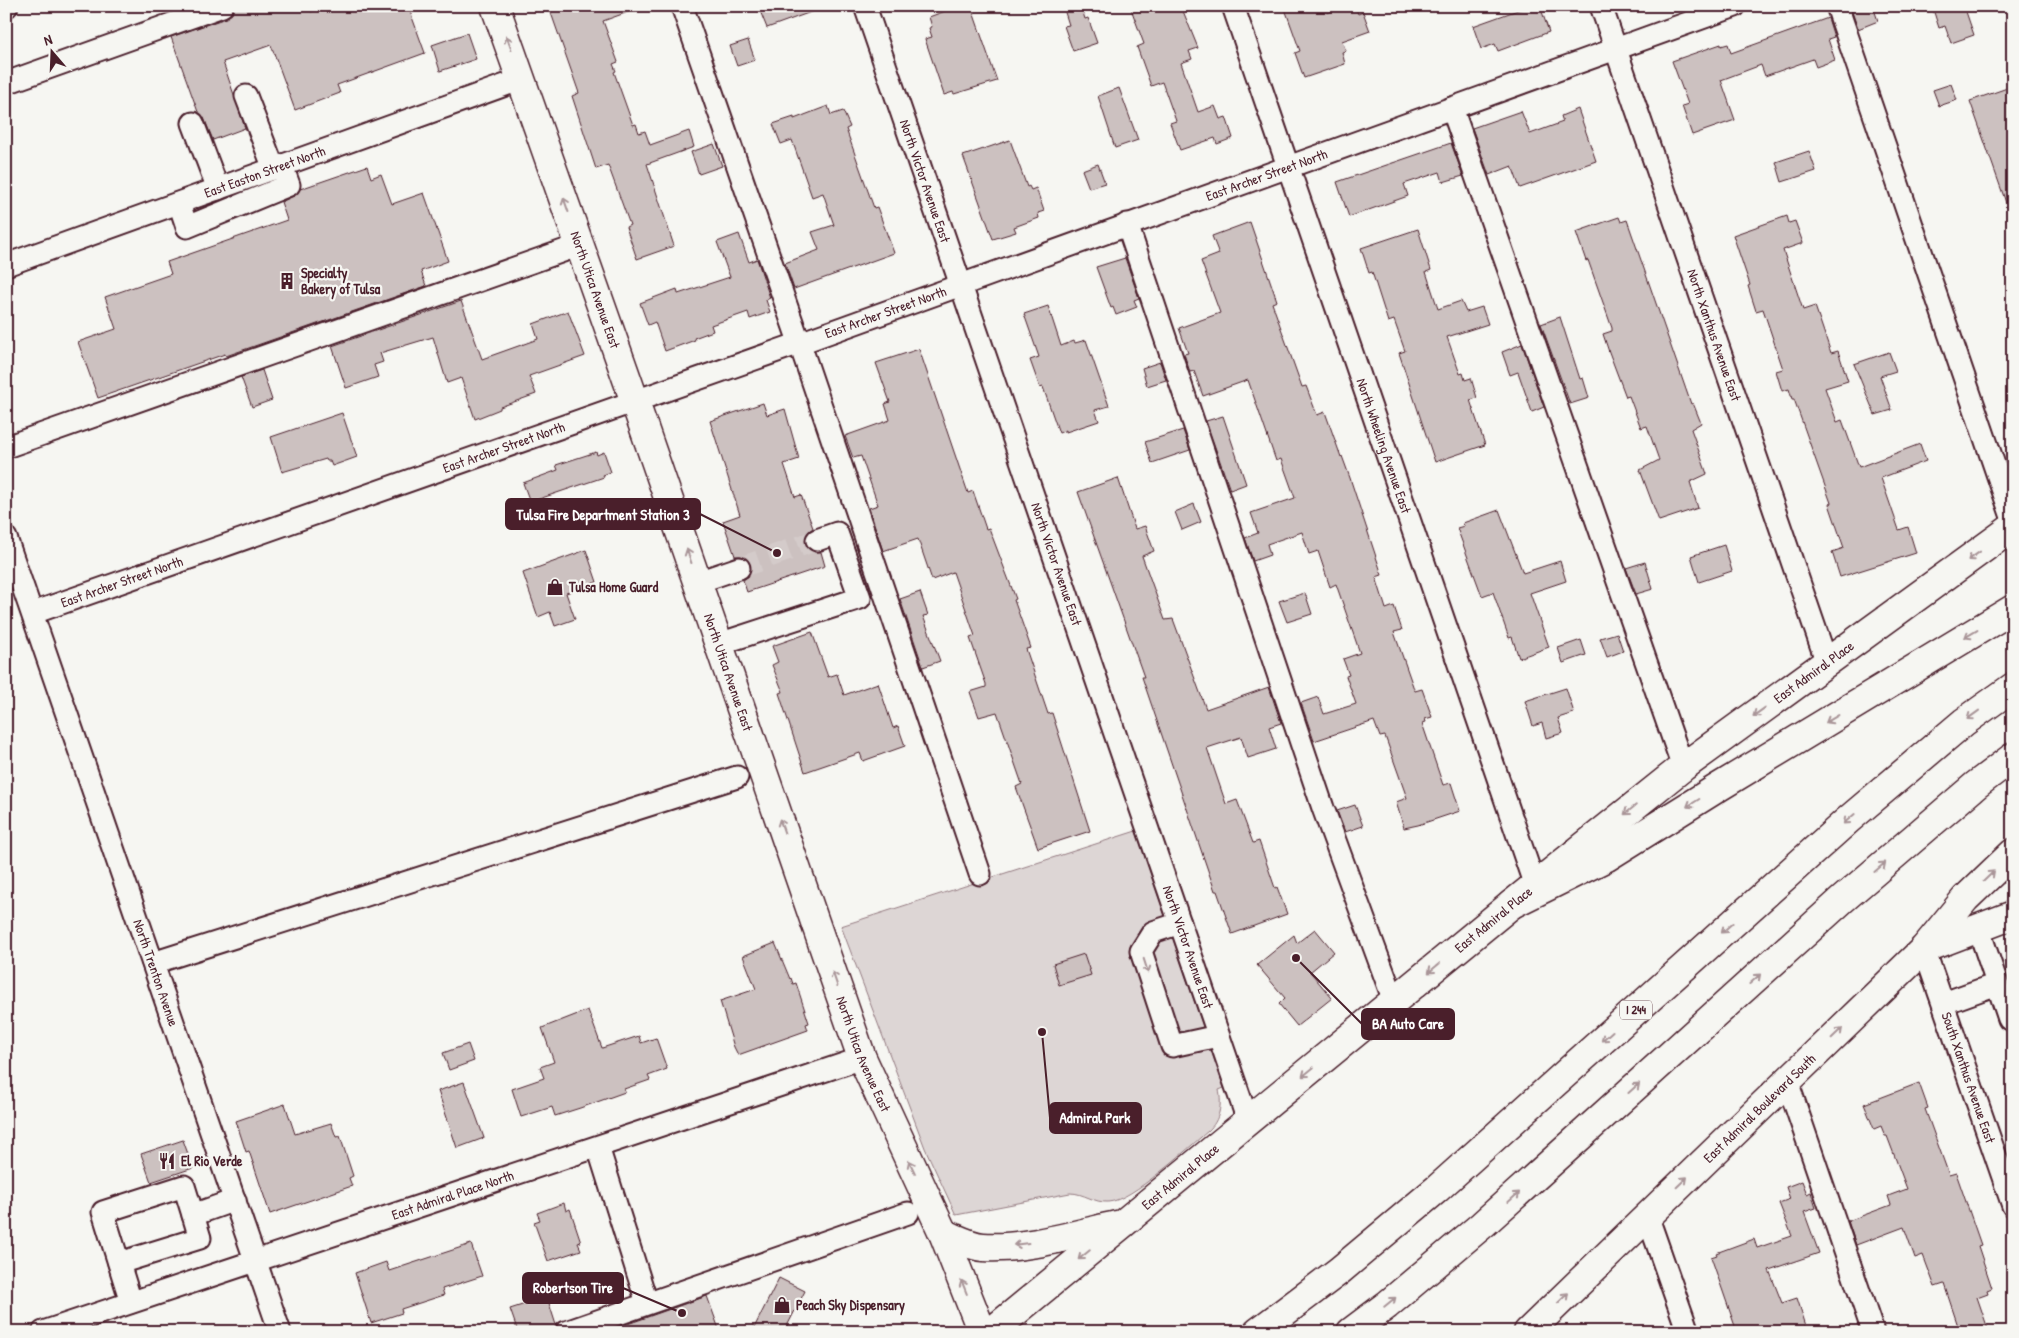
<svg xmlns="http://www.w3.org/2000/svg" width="2019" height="1338" font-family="'Patrick Hand',sans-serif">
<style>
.green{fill:#ddd6d5;stroke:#947a80}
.building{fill:#ccc1c0;stroke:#4a1f2b}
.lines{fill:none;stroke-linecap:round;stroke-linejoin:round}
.minor-tunnel{stroke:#d4cbca;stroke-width:21;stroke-dasharray:21 11;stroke-linecap:butt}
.minor-casing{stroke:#4a1f2b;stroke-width:25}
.major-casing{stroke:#4a1f2b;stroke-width:31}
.highway-casing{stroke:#4a1f2b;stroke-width:31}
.minor{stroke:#f6f6f2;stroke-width:21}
.major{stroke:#f6f6f2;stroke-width:28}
.highway{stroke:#f6f6f2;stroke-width:28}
.oneway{stroke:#a99598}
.labels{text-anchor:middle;stroke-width:4.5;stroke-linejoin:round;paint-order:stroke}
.shield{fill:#f6f6f2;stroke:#7e6067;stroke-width:1}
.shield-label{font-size:12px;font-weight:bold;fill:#4a1f2b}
.street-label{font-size:14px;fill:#4a1f2b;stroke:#f6f6f2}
.poi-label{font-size:14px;font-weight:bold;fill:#4a1f2b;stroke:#f6f6f2;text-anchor:start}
.leader{fill:none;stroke:#4a1f2b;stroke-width:2}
.callout-dot{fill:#4a1f2b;stroke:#f6f6f2;stroke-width:2}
.callout{fill:#4a1f2b;stroke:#4a1f2b;stroke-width:2}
.callout-label{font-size:15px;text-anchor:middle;font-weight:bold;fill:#fff}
</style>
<rect width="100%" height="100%" fill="#f6f6f2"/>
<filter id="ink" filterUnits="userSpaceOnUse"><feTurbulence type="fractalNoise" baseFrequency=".02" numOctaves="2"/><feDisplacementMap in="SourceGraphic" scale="10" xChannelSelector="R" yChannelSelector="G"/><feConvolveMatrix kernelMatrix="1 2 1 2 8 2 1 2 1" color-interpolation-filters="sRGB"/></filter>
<g filter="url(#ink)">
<!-- green -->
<path class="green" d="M1136,831l88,257 -5,2c3,15 1,30 -11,41 -20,17 -76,70 -100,71 -14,1 -24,-9 -38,-9l-114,22 -31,-67 -84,-222z"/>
<!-- building -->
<g class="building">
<path d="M239,6h70l2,6 15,-6h82l17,47 -88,32 3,8 -45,17 -24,-65 -48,17 22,66 -32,12 -9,-22 -6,-6 -27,-75 55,-19 6,-4 2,-6z"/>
<path d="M561,6h77l1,2 -36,13 15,41 -5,2 3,7 -2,1 19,53 3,-1 3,9 6,-2 5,14 39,-14 5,16 -47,17 27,82 -37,13 -11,-32 4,-2 -22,-60 -12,4 -24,-73 7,-3 -29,-83z"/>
<path d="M758,6h64v2l-55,20z"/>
<path d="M959,6h12l26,75 -43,13 -1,-2 -9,3 -19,-56 7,-2 -3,-9 3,-1 -3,-10z"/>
<path d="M1063,6h18l4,13 3,-1 9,25 -24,8 -9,-25 5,-1z"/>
<path d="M1130,6h51l17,42 -9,3 3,8 -11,4 17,49 17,-6 5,13 6,-2 7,21 -16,6 -2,-6 -35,12 -10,-27 6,-2 -14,-39 -11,4 -14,-39 7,-3z"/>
<path d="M1284,6h40l3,7 17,-7h11l3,8 5,-2 7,19 -28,10 4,10 -4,1 3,12 -41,14 -9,-25 5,-2z"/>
<path d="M1529,6h11l9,26 -51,19 -3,-7 -14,5 -8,-23z"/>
<path d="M1850,6h23l5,15 -20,8z"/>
<path d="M1932,6h32l10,29 -23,8 -6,-17 -6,2z"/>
<path d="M1828,18l6,19 -6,2 7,21 -19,7 -3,-8 -48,17 -4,-11 -40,15 14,40 -43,15 -10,-29 6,-2 -16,-43 49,-17v2l7,-2 3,9z"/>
<path d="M467,33l9,26 -36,12 -8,-26z"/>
<path d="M748,40l7,20 -18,6 -7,-20z"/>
<path d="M1951,84l6,16 -18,6 -6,-16z"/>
<path d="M2013,86v128h-3l-40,-113z"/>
<path d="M1119,88l19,52 -23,8 -17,-52z"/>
<path d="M828,106l3,9 12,-4 7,16 -4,2 28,79 3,-1 17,46 -100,36 -9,-26 34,-13 -7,-18 22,-7 -11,-32 -11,4 -20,-57 -11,4 -8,-20 21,-7v2z"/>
<path d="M1578,109l18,52 -76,27 -8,-22 -23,9 -17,-47 49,-17 9,23 33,-12 -2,-6z"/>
<path d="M1010,140l17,47 2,-1 2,4 5,-2 8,23 -6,2 1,5 -25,9 2,5 -23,7 -30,-83z"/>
<path d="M1451,143l12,33 -20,6 -3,-10 -36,12 4,12 -59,21 -12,-35z"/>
<path d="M714,144l8,22 -23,8 -8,-22z"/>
<path d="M1809,151l7,20 -34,11 -6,-20z"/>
<path d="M1098,164l7,19 -16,5 -7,-18z"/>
<path d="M367,166l4,12 10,-4 11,30 32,-11 24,68 -27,10 5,15 -200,70 -1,-2 -127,44 -20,-56 38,-13 -11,-32 66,-23 -4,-12 120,-42 -6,-18 13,-6 6,-7z"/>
<path d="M1787,216l2,7 6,-2 8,22 -20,7 20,60 12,-4 16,47 7,-2 10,30 -23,7 12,34 5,-2 17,47 61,-23 6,17 -45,17 18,52 9,-3 8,26 -76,24 -8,-25 12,-4 -15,-44 2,-1 -37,-104h-2l-3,-10 -7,2 -6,-20 7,-2 -20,-60 -7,2 -8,-25 2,-1 -17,-50z"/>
<path d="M1619,217l2,5 6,-2 64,184 2,-1 8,20 -10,6 16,45 -17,8 8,26 -39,13 -19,-51 19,-10 -12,-34 -6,2 -12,-32 -3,1 -17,-45 -6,-18 9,-3v-3l-24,-68 -2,1 -10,-29z"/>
<path d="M1250,222l27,79 -5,2 30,84 4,-1 11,29 8,-3 16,45 1,-1 8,22 32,97 -6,2 10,32 8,-3 8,24 -8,2 20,57 1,2 7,-2 10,28 -7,2 1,3 -4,1 21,62 8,-2 9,28 -42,14 -14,3 -8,-26 11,-4 -22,-62 -5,1 -6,-16 -60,20 -13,-38 17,-6 6,17 32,-10 -10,-28 3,-1 -6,-16 17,-6 -24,-69 -6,3 -12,-36 -9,3 -7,-22 -35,12 3,11 -17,6 -8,-23 13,-5 -7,-20 44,-15 -14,-39 -5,2 -28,-81 -45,16 -9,-25 -4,1 -6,-18 4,-1 -9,-25 41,-15 -19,-52 18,-7 -7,-18z"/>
<path d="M1418,229l13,41 -5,2 12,37 23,-8 5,11 16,-5 6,17 -41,13 13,37 3,-1 2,7 6,-2 6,20 -7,2 15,45 -50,17 -36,-109 6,-2 -11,-31 -6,2 -16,-50 -3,1 -8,-25z"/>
<path d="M739,234l10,28 8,-3 13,39 -4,2 4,12 -20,7 -2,-7 -37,13 2,6 -19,7 1,2 -30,11 -10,-29 -7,3 -8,-22 37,-14 1,5 52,-17 -13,-35z"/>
<path d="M1125,258l14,40 -5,2 3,7 -21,8 -3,-8 -2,1 -15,-41z"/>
<path d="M461,301l21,58 56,-20 -5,-15 35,-13 17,45 -56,20 7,18 -36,13v2l-25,10 -14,-41 -14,5 -14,-46 -53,16 3,9 -9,3 4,12 -32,11 -14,-42z"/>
<path d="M1048,306l13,40 13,-5 1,2 11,-3 23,66 -14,4 4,11 -33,11v-2l-7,3 -16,-46 -3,1 -10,-28 9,-3 -15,-43z"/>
<path d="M1560,317l20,62 3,-1 6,20 -19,6 -29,-80z"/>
<path d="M1522,344l22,63 -12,5 -14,-40 -8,3 -8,-23z"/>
<path d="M919,349l48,141 1,3 5,-2 13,38 3,-1 27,71 -2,1 17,48 -5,1 22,65 4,-1 38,118 -52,17 -22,-61 6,-3 -25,-72 -18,5 -9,-25 16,-5v-3l-16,-46 5,-2 -22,-64 -21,8 -14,-41 -35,12 -14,-43 9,-3 -17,-49 -8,2 -8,-22 45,-16 -5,-16 5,-2 -14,-39z"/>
<path d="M1889,352l7,19 -16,5 12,34 -17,5 -21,-51z"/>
<path d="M1160,362l6,18 -19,6 -5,-18z"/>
<path d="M262,370l10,30 -20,7 -11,-30z"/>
<path d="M763,403l4,12 18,-6 14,50 -15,5 11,33 6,-2 12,33 -5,4 -3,5v8l4,5 6,2h6l4,14 -78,26 -4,-12 6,-4 2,-6v-6l-4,-6 -6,-2h-6l-12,-35 17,-6 -30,-94z"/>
<path d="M342,413l15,44 -25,9 -2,-5h-3l-1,-2 -44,13 -11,-35z"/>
<path d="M1223,416l23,68 -16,6 -24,-69z"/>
<path d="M1183,430l7,20 -38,13 -7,-21z"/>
<path d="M596,452l1,3 7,-3 7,20 -8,3 1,2 -74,25 -7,-19 35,-13 -2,-5z"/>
<path d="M1118,478l17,51 10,-3 9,25 -12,5 23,64 8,-1 33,90 63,-22 12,36 -12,4 7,22 -28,9 -7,-21 -34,11 19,56 11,-4 16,43 6,-2 16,47 2,-1 10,27 -55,20 -15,-43h-2l-73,-214h2l-66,-185z"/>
<path d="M1194,504l7,18 -19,8 -7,-18z"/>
<path d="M1499,510l24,63 37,-12 6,20 -36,12 19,54 -30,11 -7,-21 -3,1 -16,-46 -11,4 -25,-68 7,-2 -1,-3z"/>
<path d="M1724,545l8,26 -33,11 -8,-26z"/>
<path d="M586,550l11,32 -31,11 9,26 -20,7 -5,-14 -12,5 -15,-44z"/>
<path d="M1645,562l8,27 -17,5 -10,-26z"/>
<path d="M920,592l8,23 -5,1 17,45 -17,6 -23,-68z"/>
<path d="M1305,593l7,21 -25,8 -8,-21z"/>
<path d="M812,632l16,45 9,-3 7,21 34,-12 15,45 5,-2 7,20 -42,15 -3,-8 -55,19 -26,-79 4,-1 -11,-27 6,-3 -6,-16z"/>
<path d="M1617,633l6,18 -16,6 -7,-19z"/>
<path d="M1581,640l5,15 -23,8 -5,-15z"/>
<path d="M1566,688l8,25 -16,5 5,15 -17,5 -4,-15 -9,3 -8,-25z"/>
<path d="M1355,805l8,21 -18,6 -8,-21z"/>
<path d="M1315,929l19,23 -24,20 22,26 -35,28 -18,-22 6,-6 -28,-33 37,-30 3,8z"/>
<path d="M775,943l15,36 1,-1 2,6 3,-1 13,40 -3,1 2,6 -70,25 -4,-8 -14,-46 36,-12 -13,-33z"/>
<path d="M1084,954l7,21 -32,10 -6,-21z"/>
<path d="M588,1010l14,38 37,-12 2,7 15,-5 11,31 -19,7 2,4 -26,9 1,3 -45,16 -25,8 -3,-9 -31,10 -9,-28 32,-11 -4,-11 14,-5 -12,-34z"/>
<path d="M468,1044l6,17 -25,9 -6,-17z"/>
<path d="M464,1082l20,56 -27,10 -19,-57z"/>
<path d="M1919,1083l9,25 -3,1 24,66 7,-2 25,72 -3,1 14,42 -5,2 1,3 -11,4 12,35h-29l-16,-48 -9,3 -12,-32 -8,3 -11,-31 -48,18 -8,-24 43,-16 -3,-9 19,-7 -20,-53h-2l-4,-10 -7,3 -10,-25z"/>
<path d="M285,1104l10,30 36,-11 5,14 4,-1 13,40 -4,2 3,8 -82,28 -21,-63 -3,1 -10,-31z"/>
<path d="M183,1140l10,28 -42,14 -10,-28z"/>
<path d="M1802,1181l5,13 4,-2 5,16 -12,4 15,41 -50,17 13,33 15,-5 11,34h-71l-26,-75 6,-2 -1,-2 38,-14 3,9 35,-12 -13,-33 11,-4 -4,-12z"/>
<path d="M564,1203l2,8 4,-2 11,33 -3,1 3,7 -33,11 -14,-39 6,-2 -3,-7z"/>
<path d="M471,1244l11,32 -40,13 2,6 -43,14 1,4 -31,10 -16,-50 31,-11 3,9z"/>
<path d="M779,1278l26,13 -21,41h-32z"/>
<path d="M707,1296l13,36h-115z"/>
<path d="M547,1297l9,28 -2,7h-36l-8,-23z"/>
</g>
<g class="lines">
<!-- minor-tunnel -->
<path class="minor-tunnel" d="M739,568l78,-28"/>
<!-- minor casing -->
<g class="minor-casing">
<g id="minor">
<path d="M682,6l123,353 175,515"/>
<path id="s1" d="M865,6l383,1115"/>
<path id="s2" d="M1233,6l302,880"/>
<path id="s3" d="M1601,6l226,657"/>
<path d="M1837,6l176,514"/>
<path d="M6,7l1,-1"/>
<path d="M6,83l216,-77"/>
<path d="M246,96l28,73"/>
<path d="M1452,108l231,659"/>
<path d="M193,123l25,66"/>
<path d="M179,203l8,24 102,-42 -7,-19"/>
<path d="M1127,224l196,584 71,193"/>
<path id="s4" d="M6,265l516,-186"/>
<path d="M6,447l574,-202"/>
<path id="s5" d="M6,538l274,794"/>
<path d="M698,582l41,-14"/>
<path id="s6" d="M33,613l767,-270 935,-337"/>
<path d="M719,644l141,-46 -23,-65 -20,7"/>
<path d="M1180,923l-27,9 -12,19 31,95 46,-10"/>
<path d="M1978,927l31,92"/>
<path id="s7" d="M1924,949l89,257"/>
<path d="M153,963l584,-186"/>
<path d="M1944,1003l53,-19"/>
<path d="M1787,1081l86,251"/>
<path d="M598,1147l49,156"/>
<path d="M1647,1215l41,117"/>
<path d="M119,1263l81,-25 -7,-23"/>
<path d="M131,1302l-28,-90 81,-26 9,29 42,-15"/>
<path id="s8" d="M43,1332l819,-274"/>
<path d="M566,1332l342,-119"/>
</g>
</g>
<!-- major casing -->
<g class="major-casing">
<g id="major">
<path id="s9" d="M495,6l133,376 234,676 81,175 39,99"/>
<path d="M943,1233c13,5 27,13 40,14 42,3 93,-13 134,-22"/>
<path id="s10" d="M991,1332l521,-428 171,-137 330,-240"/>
<path id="s11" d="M1528,1332l396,-383 89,-34"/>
</g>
</g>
<!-- highway casing -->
<g class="highway-casing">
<g id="highway">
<path d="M1512,904l95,-47 112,-70 294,-178"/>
<path d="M1924,949l41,-50 48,-46"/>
<path d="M1258,1332l81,-61 98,-82 411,-369 116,-98 49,-35"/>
<path d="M1351,1332l36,-27 95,-80 361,-326 133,-114 37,-28"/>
</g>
</g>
<!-- minor -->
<use href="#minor" class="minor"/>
<!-- major -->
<use href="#major" class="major"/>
<!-- highway -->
<use href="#highway" class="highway"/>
</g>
<!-- one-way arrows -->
<defs><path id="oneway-shaft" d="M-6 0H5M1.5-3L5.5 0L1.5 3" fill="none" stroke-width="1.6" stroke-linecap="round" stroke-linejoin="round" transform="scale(1.25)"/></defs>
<g class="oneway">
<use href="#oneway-shaft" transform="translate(509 43) rotate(-110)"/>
<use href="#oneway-shaft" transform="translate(566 205) rotate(-109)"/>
<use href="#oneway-shaft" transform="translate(689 556) rotate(-109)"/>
<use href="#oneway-shaft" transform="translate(1974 556) rotate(144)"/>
<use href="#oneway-shaft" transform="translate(1971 634) rotate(149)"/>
<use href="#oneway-shaft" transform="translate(1759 712) rotate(144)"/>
<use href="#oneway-shaft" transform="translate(1973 715) rotate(144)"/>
<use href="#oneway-shaft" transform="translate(1832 719) rotate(149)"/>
<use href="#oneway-shaft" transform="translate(1693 803) rotate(148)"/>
<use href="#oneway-shaft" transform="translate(1630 810) rotate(141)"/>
<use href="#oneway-shaft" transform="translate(1849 819) rotate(139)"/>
<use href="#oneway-shaft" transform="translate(782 826) rotate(-109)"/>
<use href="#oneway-shaft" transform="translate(1880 867) rotate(-41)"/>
<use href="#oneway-shaft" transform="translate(1989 876) rotate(-44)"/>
<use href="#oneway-shaft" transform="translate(1727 928) rotate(138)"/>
<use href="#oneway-shaft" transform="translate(1146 966) rotate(72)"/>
<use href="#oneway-shaft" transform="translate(1434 968) rotate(140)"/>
<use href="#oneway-shaft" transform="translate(835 979) rotate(-109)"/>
<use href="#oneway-shaft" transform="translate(1755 979) rotate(-42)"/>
<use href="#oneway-shaft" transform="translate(1837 1033) rotate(-44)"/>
<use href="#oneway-shaft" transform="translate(1607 1036) rotate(138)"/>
<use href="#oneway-shaft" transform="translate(1308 1072) rotate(141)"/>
<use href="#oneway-shaft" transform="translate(1634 1088) rotate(-42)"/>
<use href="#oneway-shaft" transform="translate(912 1167) rotate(-115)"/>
<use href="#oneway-shaft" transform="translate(1682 1182) rotate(-44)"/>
<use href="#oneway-shaft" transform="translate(1514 1197) rotate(-42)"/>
<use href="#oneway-shaft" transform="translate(1021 1244) rotate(173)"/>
<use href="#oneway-shaft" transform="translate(1084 1255) rotate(141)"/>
<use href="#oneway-shaft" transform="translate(964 1287) rotate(-112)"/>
<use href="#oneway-shaft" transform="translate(1563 1298) rotate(-44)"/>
<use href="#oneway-shaft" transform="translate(1390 1302) rotate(-39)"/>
</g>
</g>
<!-- icons -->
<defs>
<g id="building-bare" transform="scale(1.35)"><path d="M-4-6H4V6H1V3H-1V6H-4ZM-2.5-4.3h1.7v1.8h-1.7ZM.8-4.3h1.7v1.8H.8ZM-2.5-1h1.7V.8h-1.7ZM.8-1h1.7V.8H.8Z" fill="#4a1f2b" stroke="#f6f6f2" stroke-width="2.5" paint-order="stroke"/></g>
<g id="shop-bare" transform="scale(1.35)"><path d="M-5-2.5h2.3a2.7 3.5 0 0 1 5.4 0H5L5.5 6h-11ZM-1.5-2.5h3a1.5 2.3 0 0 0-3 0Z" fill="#4a1f2b" stroke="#f6f6f2" stroke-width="2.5" paint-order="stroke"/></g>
<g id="restaurant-bare" transform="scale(1.35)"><path d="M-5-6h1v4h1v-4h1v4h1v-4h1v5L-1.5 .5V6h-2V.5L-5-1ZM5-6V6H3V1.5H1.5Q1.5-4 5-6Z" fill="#4a1f2b" stroke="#f6f6f2" stroke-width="2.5" paint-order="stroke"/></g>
</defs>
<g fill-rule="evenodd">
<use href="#building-bare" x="287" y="281"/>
<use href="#shop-bare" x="555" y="587"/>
<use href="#restaurant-bare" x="167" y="1161"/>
<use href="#shop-bare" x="782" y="1305"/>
</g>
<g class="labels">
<!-- shield labels -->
<rect class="shield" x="1620" y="1000.5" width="32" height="19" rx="4"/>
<g class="shield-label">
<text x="1636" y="1014">I 244</text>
</g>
<!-- street labels -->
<g class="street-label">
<text dy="5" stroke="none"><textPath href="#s4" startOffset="275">East Easton Street North</textPath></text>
<text dy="5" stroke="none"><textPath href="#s6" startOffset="1309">East Archer Street North</textPath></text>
<text dy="5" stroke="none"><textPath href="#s1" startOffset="185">North Victor Avenue East</textPath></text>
<text dy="5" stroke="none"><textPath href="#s9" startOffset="301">North Utica Avenue East</textPath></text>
<text dy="5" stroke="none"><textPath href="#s6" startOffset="904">East Archer Street North</textPath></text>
<text dy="5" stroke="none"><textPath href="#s3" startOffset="348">North Xanthus Avenue East</textPath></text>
<text dy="5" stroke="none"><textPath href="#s2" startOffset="465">North Wheeling Avenue East</textPath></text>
<text dy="5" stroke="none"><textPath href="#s6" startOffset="499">East Archer Street North</textPath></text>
<text dy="5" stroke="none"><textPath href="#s1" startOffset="590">North Victor Avenue East</textPath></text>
<text dy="5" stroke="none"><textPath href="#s6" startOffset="94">East Archer Street North</textPath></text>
<text dy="5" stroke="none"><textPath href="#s10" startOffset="1055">East Admiral Place</textPath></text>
<text dy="5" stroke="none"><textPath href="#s9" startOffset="706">North Utica Avenue East</textPath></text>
<text dy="5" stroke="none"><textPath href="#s10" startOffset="650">East Admiral Place</textPath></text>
<text dy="5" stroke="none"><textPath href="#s1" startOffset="995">North Victor Avenue East</textPath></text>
<text dy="5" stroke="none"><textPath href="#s5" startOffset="460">North Trenton Avenue</textPath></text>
<text dy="5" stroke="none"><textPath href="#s9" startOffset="1111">North Utica Avenue East</textPath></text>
<text dy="5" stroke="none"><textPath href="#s7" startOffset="136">South Xanthus Avenue East</textPath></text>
<text dy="5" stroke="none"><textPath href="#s11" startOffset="322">East Admiral Boulevard South</textPath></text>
<text dy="5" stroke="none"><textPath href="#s10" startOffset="245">East Admiral Place</textPath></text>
<text dy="5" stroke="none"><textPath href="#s8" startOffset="432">East Admiral Place North</textPath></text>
</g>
<!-- poi labels -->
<g class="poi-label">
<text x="301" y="278">Specialty<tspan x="301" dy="16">Bakery of Tulsa</tspan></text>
<text x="569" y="592">Tulsa Home Guard</text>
<text x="181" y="1166">El Rio Verde</text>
<text x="796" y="1310">Peach Sky Dispensary</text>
</g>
</g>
<!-- callouts -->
<path class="leader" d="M777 553L700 514M1296 958L1362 1024M1042 1032L1050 1118M682 1313L623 1288"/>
<g class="callout-dot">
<circle cx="777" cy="553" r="5"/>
<circle cx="1296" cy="958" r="5"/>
<circle cx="1042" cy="1032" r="5"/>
<circle cx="682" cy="1313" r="5"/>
</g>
<g class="callout">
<rect x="506" y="499" width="194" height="30" rx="5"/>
<rect x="1362" y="1009" width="92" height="30" rx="5"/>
<rect x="1050" y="1103" width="91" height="30" rx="5"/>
<rect x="523" y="1273" width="100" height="30" rx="5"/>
</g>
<g class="callout-label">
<text x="603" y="520">Tulsa Fire Department Station 3</text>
<text x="1408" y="1029">BA Auto Care</text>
<text x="1095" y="1123">Admiral Park</text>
<text x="573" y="1293">Robertson Tire</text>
</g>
<!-- margin -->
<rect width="2019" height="1338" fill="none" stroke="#f6f6f2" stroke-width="25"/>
<rect x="12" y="12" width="1994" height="1313" fill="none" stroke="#4a1f2b" stroke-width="2" filter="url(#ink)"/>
<!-- north arrow -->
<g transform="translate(52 52) rotate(341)" stroke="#f6f6f2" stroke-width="4" paint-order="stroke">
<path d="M0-4L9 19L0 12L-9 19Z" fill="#4a1f2b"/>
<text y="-8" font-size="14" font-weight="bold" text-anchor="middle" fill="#4a1f2b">N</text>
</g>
</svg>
